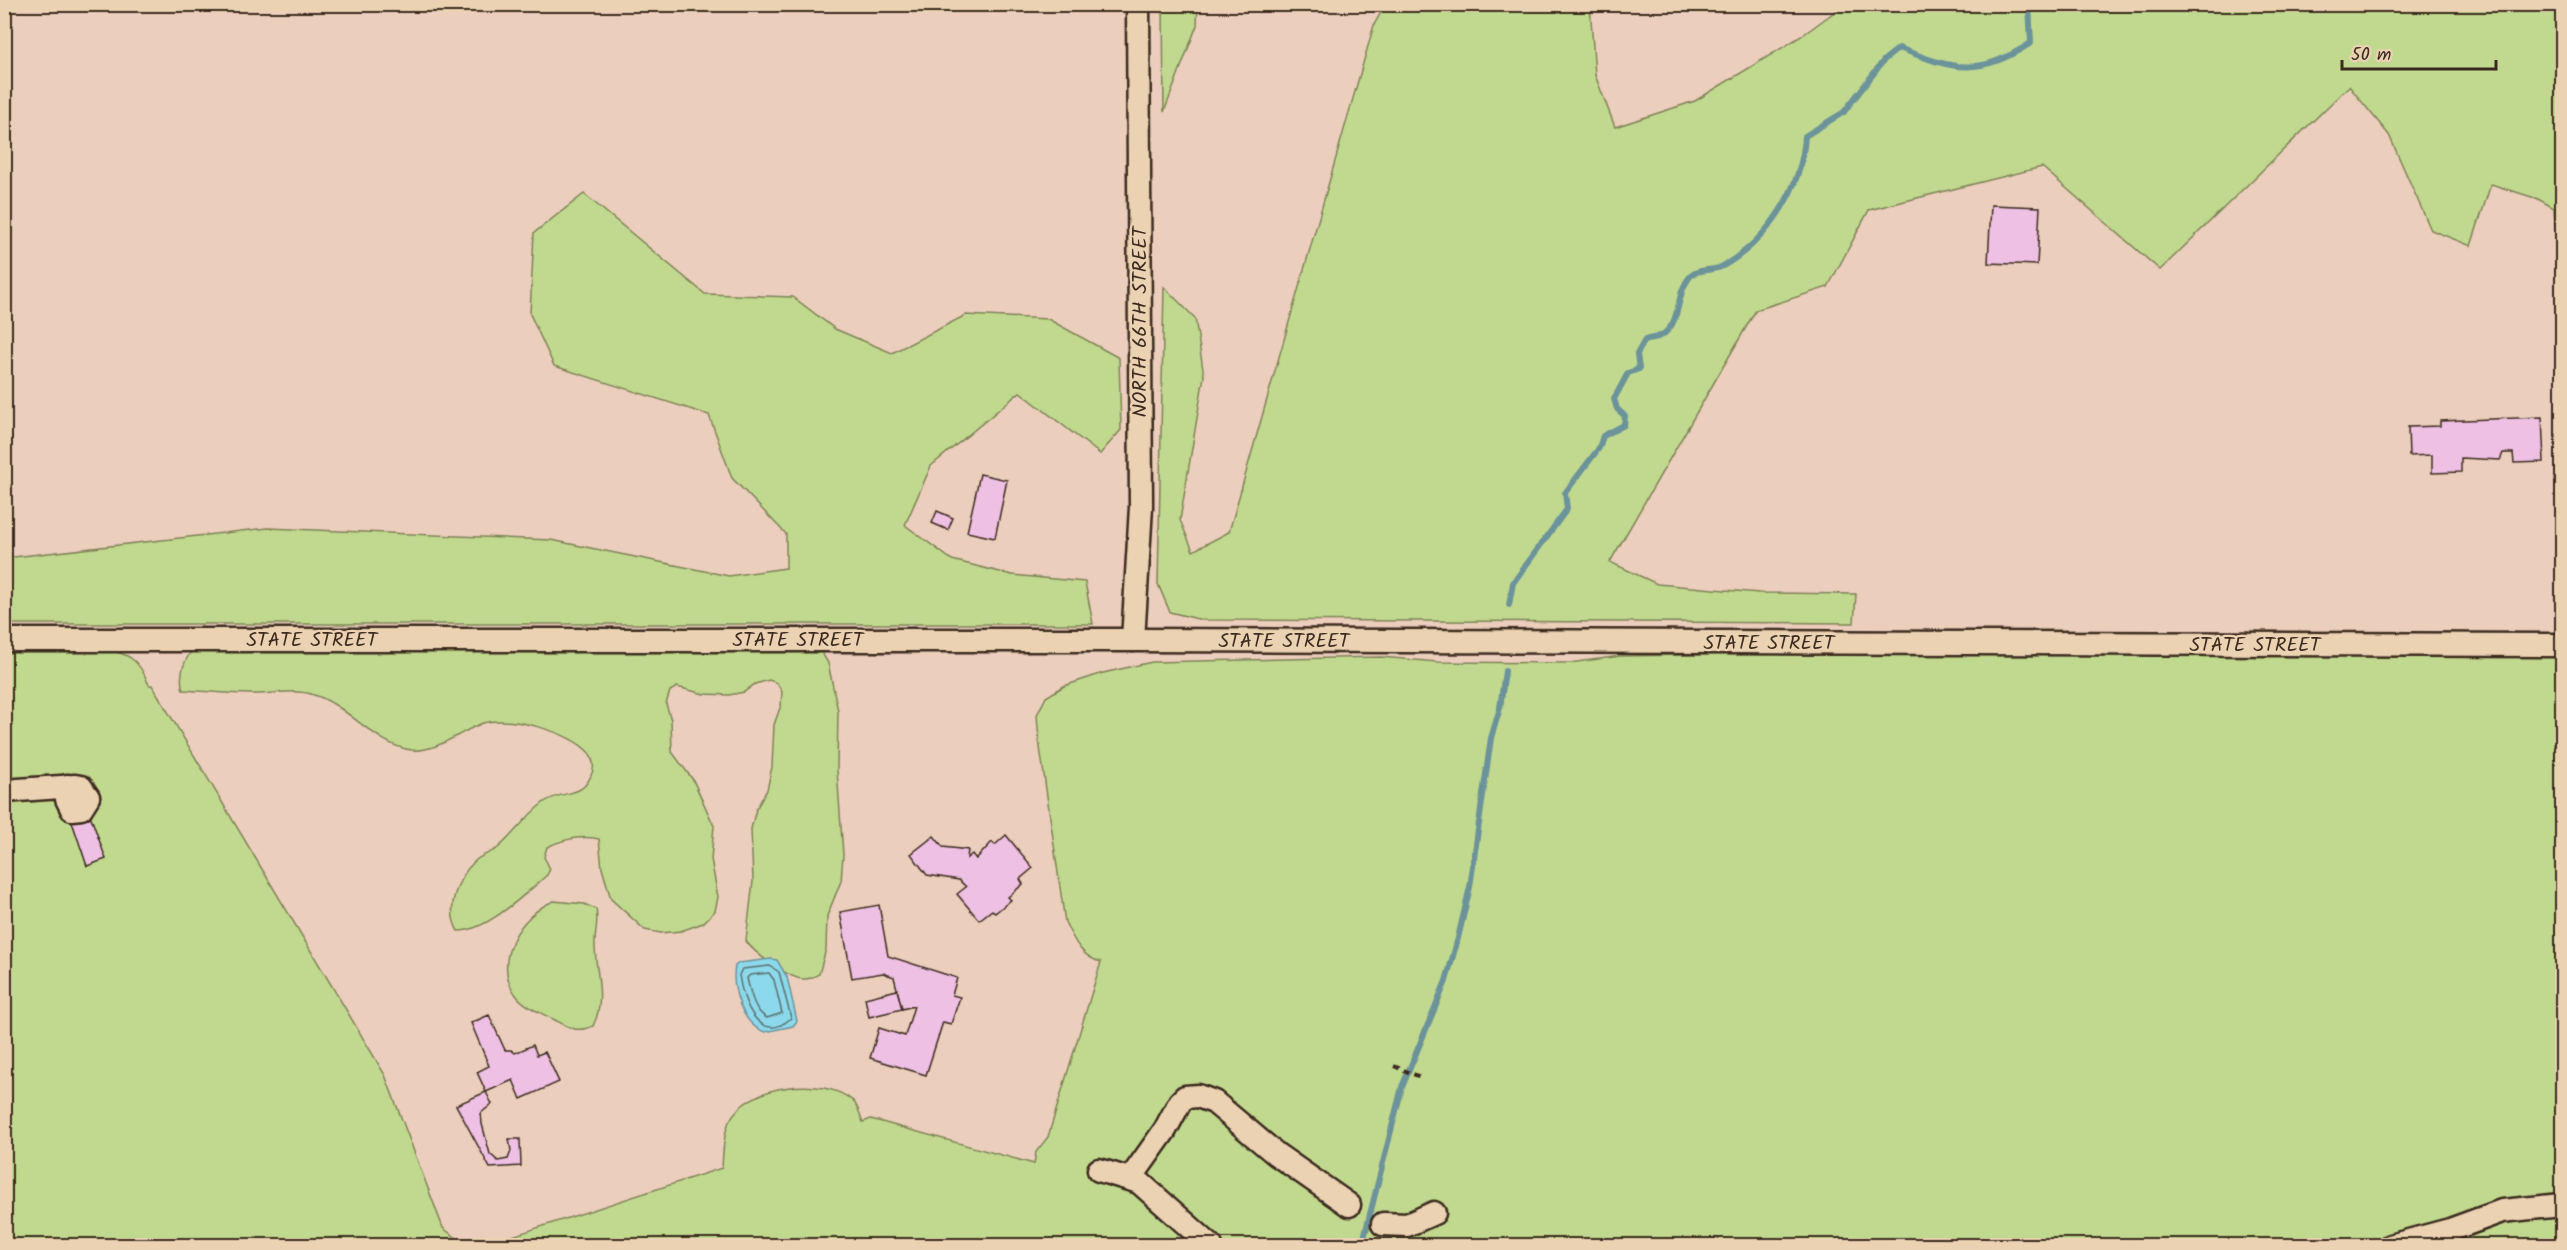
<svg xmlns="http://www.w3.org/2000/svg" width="2567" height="1250" font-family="Kalam,sans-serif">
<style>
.green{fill:#c1d98f;stroke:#7e8256;stroke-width:1.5}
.water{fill:#8cd9ec;stroke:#6c939a;stroke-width:1.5}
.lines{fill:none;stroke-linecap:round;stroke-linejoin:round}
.shore{stroke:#5b7070;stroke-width:1.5}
.stream{stroke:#6c939a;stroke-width:6}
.building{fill:#eec0e4;stroke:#3b2a1e;stroke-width:1.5}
.minor-casing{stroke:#3b2a1e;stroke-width:27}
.path{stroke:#3b2a1e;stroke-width:4;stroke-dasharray:6 4.5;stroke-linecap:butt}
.minor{stroke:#ebd2b3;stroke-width:22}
.labels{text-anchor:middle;stroke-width:4.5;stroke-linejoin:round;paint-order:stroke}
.street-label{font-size:20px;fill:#3b2a1e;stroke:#ebd2b3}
</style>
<rect width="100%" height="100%" fill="#eccebd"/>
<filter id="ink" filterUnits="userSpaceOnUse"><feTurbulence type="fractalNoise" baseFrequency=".0167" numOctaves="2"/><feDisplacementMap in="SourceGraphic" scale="12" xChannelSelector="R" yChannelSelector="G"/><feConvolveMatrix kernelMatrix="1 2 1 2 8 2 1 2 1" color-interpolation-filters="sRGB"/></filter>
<g filter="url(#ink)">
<!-- green -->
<g class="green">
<path d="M1163,5h35l-1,20 -33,87z"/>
<path d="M1385,5h205l5,70 20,52 80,-26 108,-66 41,-30h718v286l-3,-4 -5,-79 -16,-9 -47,-15 -20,62 -40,-16 -42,-95 -40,-49 -189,184 -118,-103 -173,43 -41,77 -72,23 -146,252 47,22 102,9 97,1 -2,29 -652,-3 -32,-8 -12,-28 6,-297 31,31 9,58 -24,144 13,31 36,-19 145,-507z"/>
<path d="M584,194l121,100 88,3 42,32 57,24 74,-38 82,4 71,39 2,72 -21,24 -80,-62 -89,74 -26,59 47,35 60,15 73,7 8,42h-1088v-66l263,-30 283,12 178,36 57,-8v-34l-54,-56 -23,-63 -155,-49 -24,-52 4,-81z"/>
<path d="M198,646l612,3 12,4 6,10 10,48 -1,59 6,85 -2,26 -14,35 -1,33 -7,25c-4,2 -9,5 -14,5 -15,1 -51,-26 -59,-38l7,-60 -2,-52 5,-20 11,-19 5,-23 2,-42 7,-20 1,-13 -5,-9 -8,-3 -14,4 -11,8 -15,3 -25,-1 -27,-7 -7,4 -4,13 5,16 1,32 21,28 21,46 -3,33 7,38 -3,14 -12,12 -22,8 -20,2 -16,-3 -34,-31 -9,-31 -3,-29c-19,-4 -35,0 -52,8l-3,10 6,12 -3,6c-22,19 -60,56 -89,56 -13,-22 -1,-53 17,-70 6,-6 16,-8 23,-13 16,-14 28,-32 45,-45 20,-15 41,-2 50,-33 1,-5 -1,-12 -4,-17 -17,-21 -80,-38 -106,-30 -22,8 -46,29 -71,27 -36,-4 -64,-45 -98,-55 -21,-7 -42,0 -63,-1 -23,0 -46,-3 -68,-4 -5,-16 2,-35 15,-44z"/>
<path d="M99,649c29,4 39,8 50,36h3l233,390 58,153 23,17h-461l-1,-594z"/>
<path d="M1817,653l745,1v591l-2080,1 240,-78c1,-14 1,-33 7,-46 17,-38 95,-47 124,-21 5,5 7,14 10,21l8,-3 163,45 2,-12 12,-15 53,-175c-20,-5 -27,-22 -36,-40l-26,-182 -2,-25 9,-18 18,-11 39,-13 49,-11 229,-5 56,5 132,1 52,-7z"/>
<path d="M554,901l30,3 12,5c3,14 -2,25 -1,38 1,27 11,53 -2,79 -16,7 -23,2 -38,-6 -12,-6 -30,-13 -39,-25 -25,-33 4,-81 38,-94z"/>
</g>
<!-- water -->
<path class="water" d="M771,959l6,1 10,17 10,44 -4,5 -28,6c-23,-7 -34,-44 -30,-66l4,-3z"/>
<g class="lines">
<!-- shore -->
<g class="shore">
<path d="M770,966l9,6 12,46c-32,29 -49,-18 -52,-43l3,-6z"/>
<path d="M769,973l5,7 8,33 -15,5c-13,-6 -17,-27 -20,-40l3,-3z"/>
</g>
<!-- stream -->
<g class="stream">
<path d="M1509,605l4,-22 54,-74 -2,-16 34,-45 4,-12 21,-11 1,-9 -8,-7 -3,-10 14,-26 11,-4 -2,-15 8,-14c5,-2 13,-2 17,-5 20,-13 13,-40 27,-57 8,-11 24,-6 34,-12 45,-26 79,-77 82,-130l39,-24 40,-52 15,-12c56,22 79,29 132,-5l-2,-39"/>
<path d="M1362,1246l40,-159 44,-106 12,-43 12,-51 21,-149 9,-30 5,-37"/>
</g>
</g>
<!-- building -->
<g class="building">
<path d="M1991,205l49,2 -3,58 -49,-2z"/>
<path d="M2542,417l2,45 -30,1 -1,-10h-10l-3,7 -39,-2v14l-29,1v-18l-23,1 -1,-29 32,-1v-5z"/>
<path d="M980,474l27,6 -12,58 -28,-6z"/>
<path d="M937,511l16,7 -5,12 -16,-7z"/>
<path d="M89,812l17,47 -19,7 -16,-47z"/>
<path d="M1006,835l27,33 -13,11 3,5 -15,13 3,3 -16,13 -3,-3 -13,10 -22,-26 9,-7 -7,-7 -32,-5 -16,-21 23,-18 9,11 25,3 -1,8 5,-4 4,5 16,-17 3,3z"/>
<path d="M879,905l9,51 69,22 -5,17 8,2 -9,27 -8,-2 -17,53 -56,-17 9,-30 26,8 9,-30 -12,3 -8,-32 -11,-4 -31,5 -12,-66z"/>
<path d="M897,990l5,19 -33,8 -4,-19z"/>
<path d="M489,1015l16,35h6l4,3 18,-8 4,10 8,-3 14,30 -38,17 -8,-19 -27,12 -9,-20 12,-6 -18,-43z"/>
<path d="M486,1092l6,12 -11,9 1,11 8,30 8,7 10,-2 3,-8 -2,-12h11l1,27 -31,2 -34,-63z"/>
</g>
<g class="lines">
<!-- minor casing -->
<g class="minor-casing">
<g id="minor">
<path d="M4,640h1129l1429,5"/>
<path d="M1133,640l8,-133 -3,-503"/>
<path d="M4,791l71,-5 6,1 7,10 -7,11 -9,1 -5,-10v-13"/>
<path d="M1099,1170l40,12 72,64"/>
<path d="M1131,1178l34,-48 15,-28 5,-5 13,-1 16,6 62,52 73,51"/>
<path d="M1383,1224l24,1 27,-12"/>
<path d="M2390,1246l60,-16 52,-19 60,-6"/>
</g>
</g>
<!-- path -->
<path class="path" d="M1394,1066l26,11"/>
<!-- minor -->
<use href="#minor" class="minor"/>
</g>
</g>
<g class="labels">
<!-- street labels -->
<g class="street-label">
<text transform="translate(1139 322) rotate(-90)" y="7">NORTH 66TH STREET</text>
<text x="312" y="646">STATE STREET</text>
<text x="798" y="646">STATE STREET</text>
<text x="1284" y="647">STATE STREET</text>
<text x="1769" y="649">STATE STREET</text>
<text x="2255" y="651">STATE STREET</text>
</g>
</g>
<!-- margin -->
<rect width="2567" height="1250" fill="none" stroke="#ebd2b3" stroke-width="24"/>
<rect x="12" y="12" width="2543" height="1226" fill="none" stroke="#3b2a1e" stroke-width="2" filter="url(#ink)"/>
<!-- scale -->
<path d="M2342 60v9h154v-9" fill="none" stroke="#3b2a1e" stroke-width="3"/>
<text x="2351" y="60" font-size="18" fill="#3b2a1e" stroke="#ebd2b3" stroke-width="4.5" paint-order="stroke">50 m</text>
</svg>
